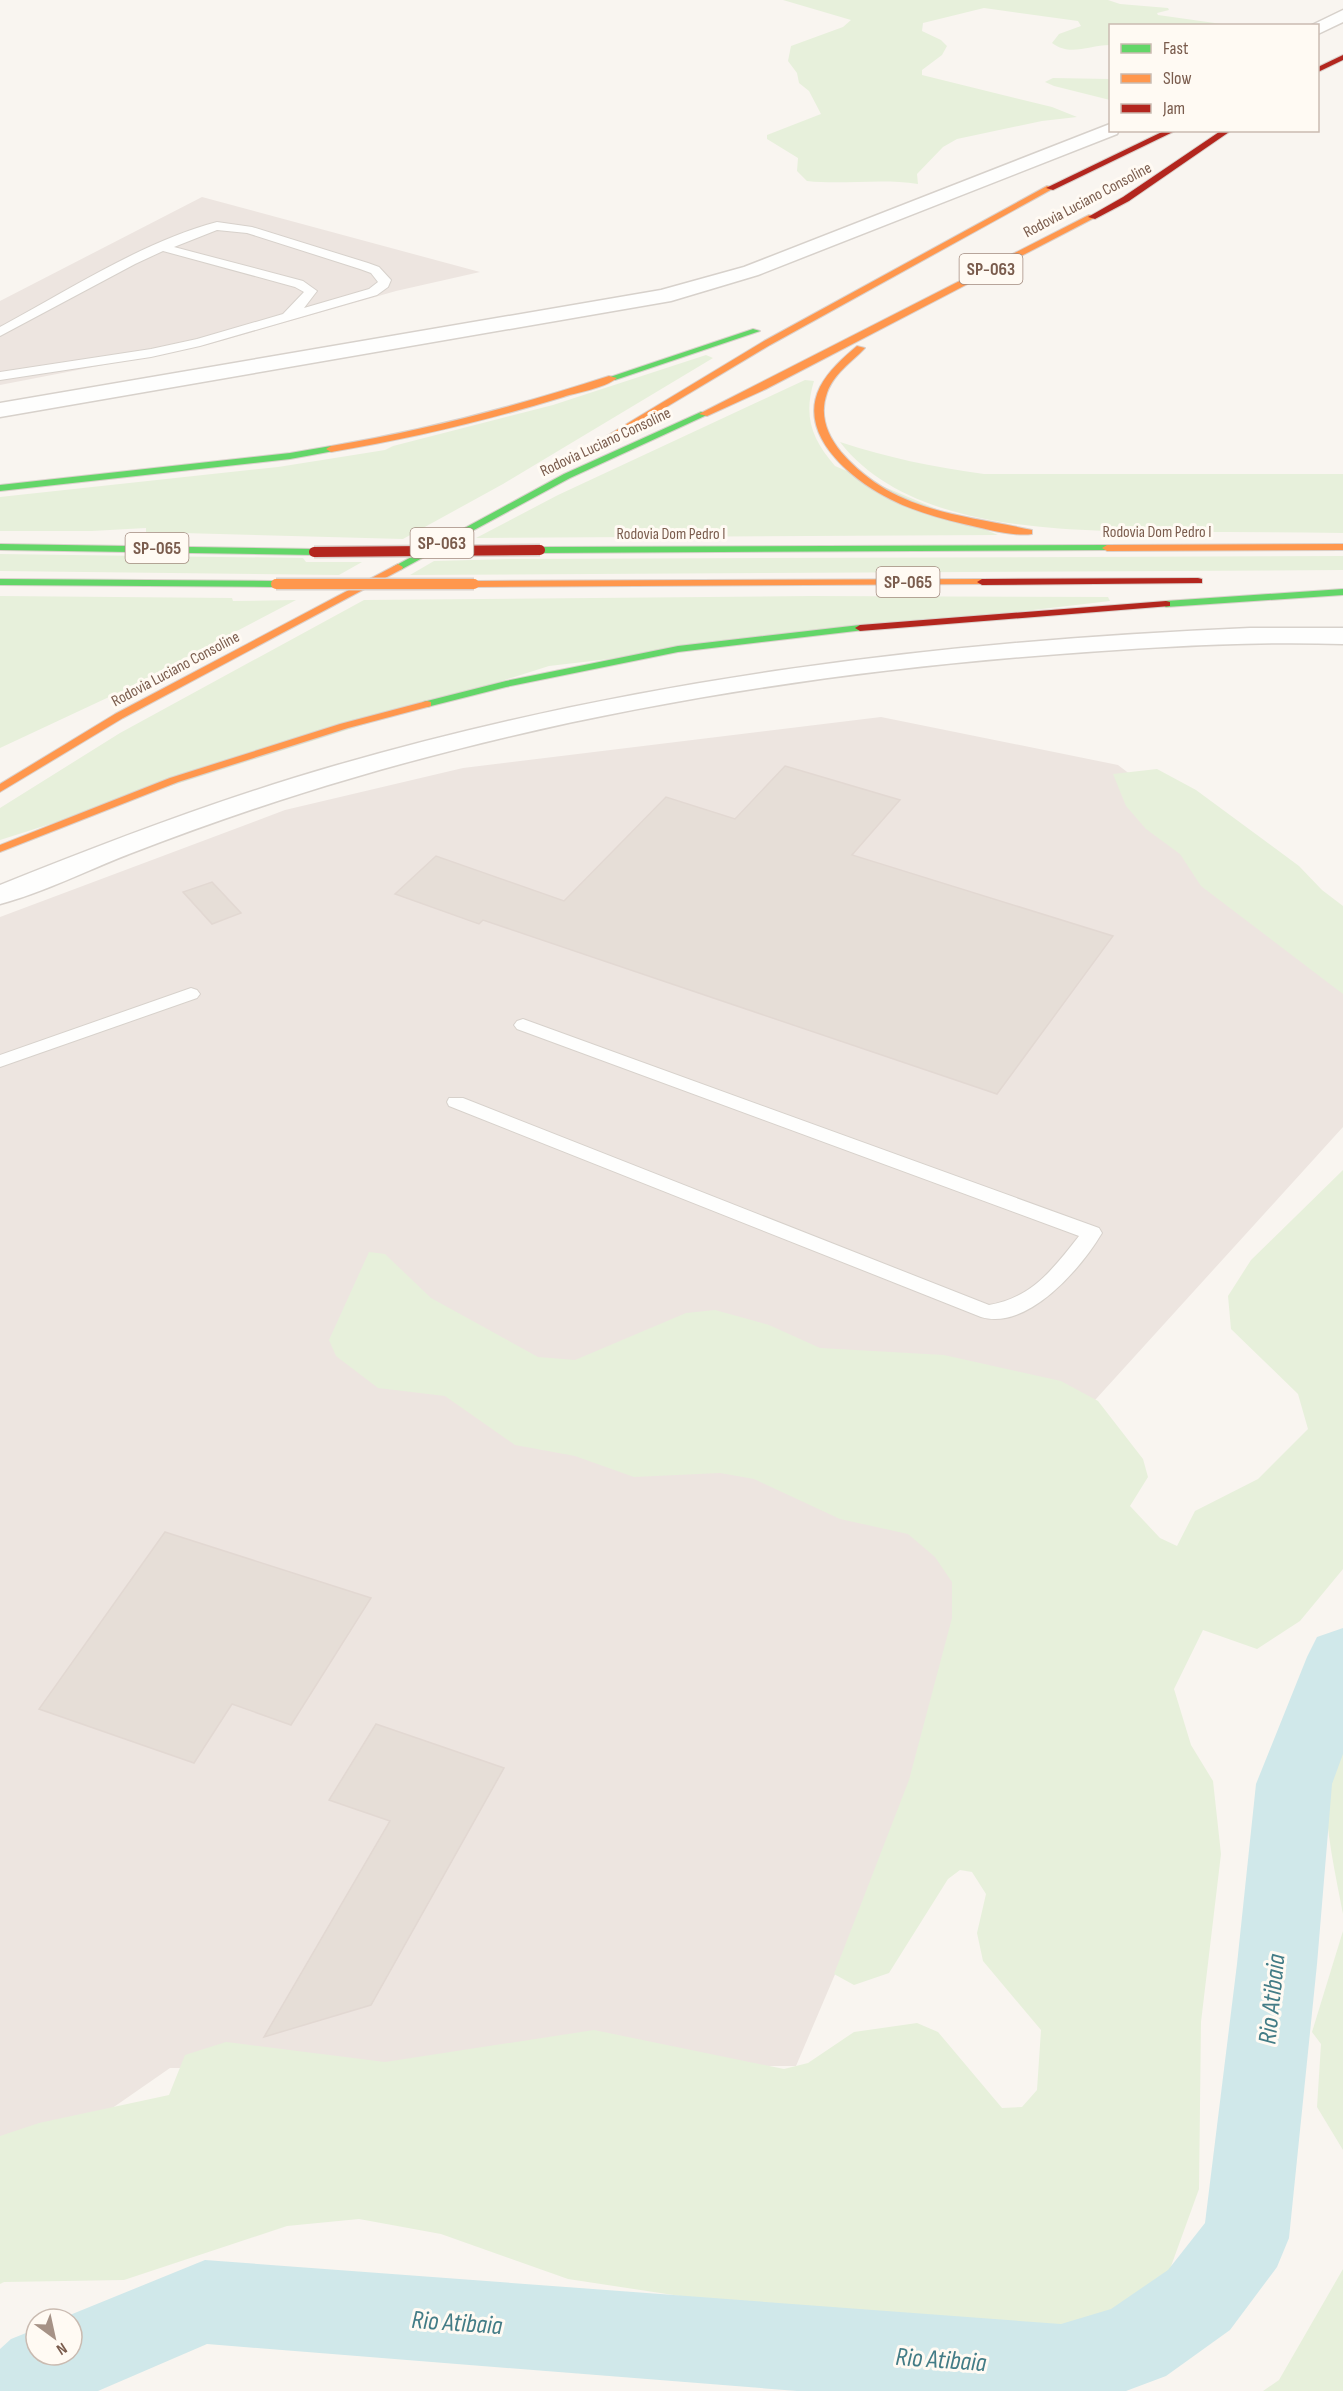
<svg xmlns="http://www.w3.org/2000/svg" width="1343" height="2391" font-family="'Sofia Sans Condensed',sans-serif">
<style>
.industrial{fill:#ede5e0}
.green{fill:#e7f0db}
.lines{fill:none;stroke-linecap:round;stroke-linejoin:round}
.river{fill:#d0e8ea;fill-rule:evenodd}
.building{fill:#e6ded7;stroke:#e2d8d2;stroke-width:1.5}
.lane-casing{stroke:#d7d1cb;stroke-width:2}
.street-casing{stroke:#d7d1cb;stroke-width:3}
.fast-casing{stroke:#dad1cc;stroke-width:2}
.slow-casing{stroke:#dad1cc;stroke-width:2}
.jam-casing{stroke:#dad1cc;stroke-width:2}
.lane{fill:#fefefd;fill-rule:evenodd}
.street{fill:#fefefd;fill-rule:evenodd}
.fast{fill:#63d668;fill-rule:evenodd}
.slow{fill:#ff974d;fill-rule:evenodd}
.jam{fill:#b3261e;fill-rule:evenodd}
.slow-bridge-casing{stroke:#dad1cc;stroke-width:13;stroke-linecap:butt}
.jam-bridge-casing{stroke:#dad1cc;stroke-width:13;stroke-linecap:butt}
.slow-bridge{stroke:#ff974d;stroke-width:10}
.jam-bridge{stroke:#b3261e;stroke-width:10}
.labels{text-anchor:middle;stroke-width:6;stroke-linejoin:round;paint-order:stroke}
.far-street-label{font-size:16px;fill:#7a5c4d;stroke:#fffaf3}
.shield{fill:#fffaf3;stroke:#a28b7f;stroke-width:1.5}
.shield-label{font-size:18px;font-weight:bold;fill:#7a5c4d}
.near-water-label{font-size:26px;font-style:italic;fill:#437c86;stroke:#fffaf3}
</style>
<rect width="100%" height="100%" fill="#f9f5f0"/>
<!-- industrial -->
<g class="industrial">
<path d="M202,197l278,75 -84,19 -189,54 -207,40v-84z"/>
<path d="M881,717l237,48 225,172v190l-277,305 -270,634 -626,2 -170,118v-1269l285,-107 178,-42z"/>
</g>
<!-- green -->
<g class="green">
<path d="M783,0h325l12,4 48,4 1,2 -12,3 1,2 71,10 -119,1v19c-22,0 -39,12 -58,-2l7,-9 22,-8 -3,-5 -94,-13 -61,15 -1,8 19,9 6,6 -5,9 -20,15v5l130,32 25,10 -35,4 -85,18 -14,8 -26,27 1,10c-37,-6 -74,1 -111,-3l-10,-10 1,-13 -31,-19v-4l54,-21 -12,-23 -10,-8 -2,-10 -9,-12 3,-15 52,-19 8,-7z"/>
<path d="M1053,78l57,1v21l-56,-14 -9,-4z"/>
<path d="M706,355l7,3 -210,126 -100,55 -257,-7v-4l-54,3h-92v-34l278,-30 107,-17 8,-4 160,-41z"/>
<path d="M805,380l9,1c-11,36 -2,58 21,85l163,69 -522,3 82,-43z"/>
<path d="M840,442c49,16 93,25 144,32h359v59c-55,-1 -109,-1 -164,-1 -105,-1 -268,2 -339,-90z"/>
<path d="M0,554l303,4 3,4h56l-23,13 -339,-4z"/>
<path d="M1343,556v14l-933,5 24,-14 77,-2z"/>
<path d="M0,596l232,2 1,3 63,-1 -172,90 -124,58z"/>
<path d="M811,596l297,1 2,4 -561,65 -549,174v-32l120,-75 244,-133z"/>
<path d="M1157,769l39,21 103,76 23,24 21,16v88l-142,-108 -21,-32 -34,-25 -20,-23 -13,-32z"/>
<path d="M1343,1170v399l-43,52 -43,28 -54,-19 -29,59 17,56 22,36 8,73 -20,168 -2,167 -50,138 3,8 -83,21 -145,3 -9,-16 -38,-17 -309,-47 -127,-45 -82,-15 -72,7 -163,54 -120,2 -4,2v-148l39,-13 130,-28 16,-40 41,-13 159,20 209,-32 190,39 24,-6 46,-31 63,-9 21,9 64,76 20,-1 15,-17 4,-60 -58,-69 -6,-28 9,-39 -14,-22 -12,-2 -12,9 -59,94 -35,12 -20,-11 75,-194 43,-162v-36l-17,-25 -27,-23 -68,-15 -86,-40 -34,-6 -86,4 -59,-21 -60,-11 -70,-49 -67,-8 -42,-32 -7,-16 40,-88 16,2 46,44 107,59 37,3 111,-47 29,-3 54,15 51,23 124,7 117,26 37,20 45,58 5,18 -18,29 30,32 17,8 18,-35 63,-32 50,-50 -10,-35 -67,-65 -3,-33 23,-36z"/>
<path d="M1343,1704v210c-13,-68 -32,-144 0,-210z"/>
<path d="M1343,1931v219l-26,-43 4,-63 -9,-12z"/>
<path d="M1343,2269v122h-80l16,-11z"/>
</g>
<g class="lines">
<!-- river -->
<path class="river" d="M1343,1628v126l-11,30 -15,180 -28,274 -12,29 -47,63 -64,46 -40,15h-329l-590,-47 -109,47h-98v-42l11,-10 25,-10v26h36v-36h-12l145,-59 856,64 50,-15 57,-39 37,-47 32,-259 19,-180 51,-127 10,-20z"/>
</g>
<!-- building -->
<g class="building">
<path d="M785,766l115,34 -48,55 261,81 -116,158 -514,-174 -4,4 -84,-30 41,-38 128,45 102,-104 69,22z"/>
<path d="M212,882l29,31 -29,11 -29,-32z"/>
<path d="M165,1532l206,66 -80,127 -59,-21 -38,59 -155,-54z"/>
<path d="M376,1724l128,44 -133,237 -107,32 126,-216 -61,-21z"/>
</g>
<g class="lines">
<!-- lane casing -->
<g class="lane-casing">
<g id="lane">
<path d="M217,222l35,5 116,36 11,4 12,13 -3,7 -11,8 -177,51 -49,11 -151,23v-8l151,-23 46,-10 86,-25 21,-22 -9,-5 -132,-36 -28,13 -135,72v-9c67,-36 144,-86 217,-105zM217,230l30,3 113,36 11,4 7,9 -9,7 -65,19 13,-17 -14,-10 -129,-34z"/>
<path d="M191,988l6,2 3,4 -3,4 -197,69v-12z"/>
<path d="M523,1019l576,209 3,5c-21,35 -74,98 -121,84l-532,-211 -2,-4 2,-4h14l526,207c43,-7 65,-37 90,-69l-562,-207 -3,-4 3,-4z"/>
</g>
</g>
<!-- street casing -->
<g class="street-casing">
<g id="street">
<path d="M1343,10v12l-25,12v-8l-6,-1z"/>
<path d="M1110,124v6h9l-2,4 -359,141 -87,26 -671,116v-14l661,-113 83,-23z"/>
<path d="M1250,628h93v16c-95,-3 -189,3 -283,10 -240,18 -478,56 -708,124 -76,22 -150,48 -223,76 -41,16 -87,39 -129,50v-19c110,-44 220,-86 334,-119 299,-87 606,-125 916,-138z"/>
</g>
</g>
<!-- fast casing -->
<g class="fast-casing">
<g id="fast">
<path d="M753,329l7,2 -145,49 -8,-2z"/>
<path d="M701,412l8,2 -139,64 -168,91 -4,1 -5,-3 171,-93z"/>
<path d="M331,446l5,3 -2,2 -44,8 -290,32v-6l290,-32z"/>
<path d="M0,544l314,5 5,3 -5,3 -314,-5z"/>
<path d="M1107,545l5,3 -1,2 -571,3 -5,-3 5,-3z"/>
<path d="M0,579l276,2 5,3 -5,3 -276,-2z"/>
<path d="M1343,589v6l-177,12 -5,-3 5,-3z"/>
<path d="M860,625l4,1v4l-186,22 -172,35 -79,20 -5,-3 1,-2 83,-21 172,-35z"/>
</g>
</g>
<!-- slow casing -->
<g class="slow-casing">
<g id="slow">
<path d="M1047,186l7,2 -284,157 -157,94 -8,-2 159,-96z"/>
<path d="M1089,215l7,2 -330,172 -59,27 -8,-2z"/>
<path d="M857,346l8,2c-14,15 -31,25 -38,45 -8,22 0,42 14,59 53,61 119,62 191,78v4c-18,3 -50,-6 -68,-10 -25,-6 -51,-13 -74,-25 -38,-19 -94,-64 -70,-112 9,-17 23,-29 37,-41z"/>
<path d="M609,376l8,2c-14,11 -40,14 -57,20 -75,23 -151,41 -229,54l-5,-3 5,-3c95,-16 186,-40 278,-70z"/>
<path d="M1343,544v6l-236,1 -5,-3 5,-3z"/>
<path d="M398,564l5,3 -1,2 -279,149 -123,74v-8l115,-70z"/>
<path d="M982,579l5,3 -1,2 -512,3 -5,-3 5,-3z"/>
<path d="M427,701l4,1v4l-83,22 -170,54 -178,70v-7l170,-67 170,-54z"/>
</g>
</g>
<!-- jam casing -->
<g class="jam-casing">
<g id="jam">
<path d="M1343,55v5l-25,12v-5z"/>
<path d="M1166,130h11l-124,60 -7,-2z"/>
<path d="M1222,130h10l-103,71 -34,18 -7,-2 35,-20z"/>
<path d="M1198,578l4,1v4l-220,2 -5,-3 5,-3z"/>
<path d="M1166,601l4,1v4l-310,25 -5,-3 5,-3z"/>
</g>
</g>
<!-- lane -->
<use href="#lane" class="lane"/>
<!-- street -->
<use href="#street" class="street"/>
<!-- fast -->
<use href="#fast" class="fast"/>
<!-- slow -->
<use href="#slow" class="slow"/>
<!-- jam -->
<use href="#jam" class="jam"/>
<!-- slow-bridge casing -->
<g class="slow-bridge-casing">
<path id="slow-bridge" d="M276,584h198"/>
</g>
<!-- jam-bridge casing -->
<g class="jam-bridge-casing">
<path id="jam-bridge" d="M314,552l226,-2"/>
</g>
<!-- slow-bridge -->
<use href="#slow-bridge" class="slow-bridge"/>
<!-- jam-bridge -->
<use href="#jam-bridge" class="jam-bridge"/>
</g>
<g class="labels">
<!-- far-street labels -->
<g class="far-street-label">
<text transform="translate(1087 199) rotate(-28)" y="6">Rodovia Luciano Consoline</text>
<text transform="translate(605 441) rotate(-25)" y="6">Rodovia Luciano Consoline</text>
<text x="1157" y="537">Rodovia Dom Pedro I</text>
<text x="671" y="539">Rodovia Dom Pedro I</text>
<text transform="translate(175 668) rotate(-28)" y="6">Rodovia Luciano Consoline</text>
</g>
<!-- shield labels -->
<g class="shield">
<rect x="959.5" y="254" width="63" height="30" rx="4.5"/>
<rect x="410.5" y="528" width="63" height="30" rx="4.5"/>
<rect x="125.5" y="533" width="63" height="30" rx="4.5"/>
<rect x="876.5" y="567" width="63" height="30" rx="4.5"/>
</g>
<g class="shield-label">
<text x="991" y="275">SP-063</text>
<text x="442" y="549">SP-063</text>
<text x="157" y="554">SP-065</text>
<text x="908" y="588">SP-065</text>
</g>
<!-- near-water labels -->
<g class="near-water-label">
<text transform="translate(1271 1999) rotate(-84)" y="9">Rio Atibaia</text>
<text transform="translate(457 2322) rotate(4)" y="9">Rio Atibaia</text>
<text transform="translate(941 2359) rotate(4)" y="9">Rio Atibaia</text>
</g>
</g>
<!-- legend -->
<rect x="1109" y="24" width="210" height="108" fill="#fffaf3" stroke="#cabbb1" stroke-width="1.5"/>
<rect x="1121" y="44" width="30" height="9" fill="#63d668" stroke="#cabbb1" stroke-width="1.5"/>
<text x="1163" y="54" font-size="18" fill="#7a5c4d">Fast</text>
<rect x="1121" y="74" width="30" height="9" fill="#ff974d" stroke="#cabbb1" stroke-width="1.5"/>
<text x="1163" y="84" font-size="18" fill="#7a5c4d">Slow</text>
<rect x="1121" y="104" width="30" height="9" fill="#b3261e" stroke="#cabbb1" stroke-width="1.5"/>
<text x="1163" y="114" font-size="18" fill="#7a5c4d">Jam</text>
<!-- north arrow -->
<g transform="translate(54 2337) rotate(147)"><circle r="28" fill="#fffaf3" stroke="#cabbb1" stroke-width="1.5"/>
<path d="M0-4.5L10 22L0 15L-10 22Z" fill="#a69286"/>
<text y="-9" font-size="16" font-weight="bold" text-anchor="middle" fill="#7a5c4d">N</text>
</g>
</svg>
